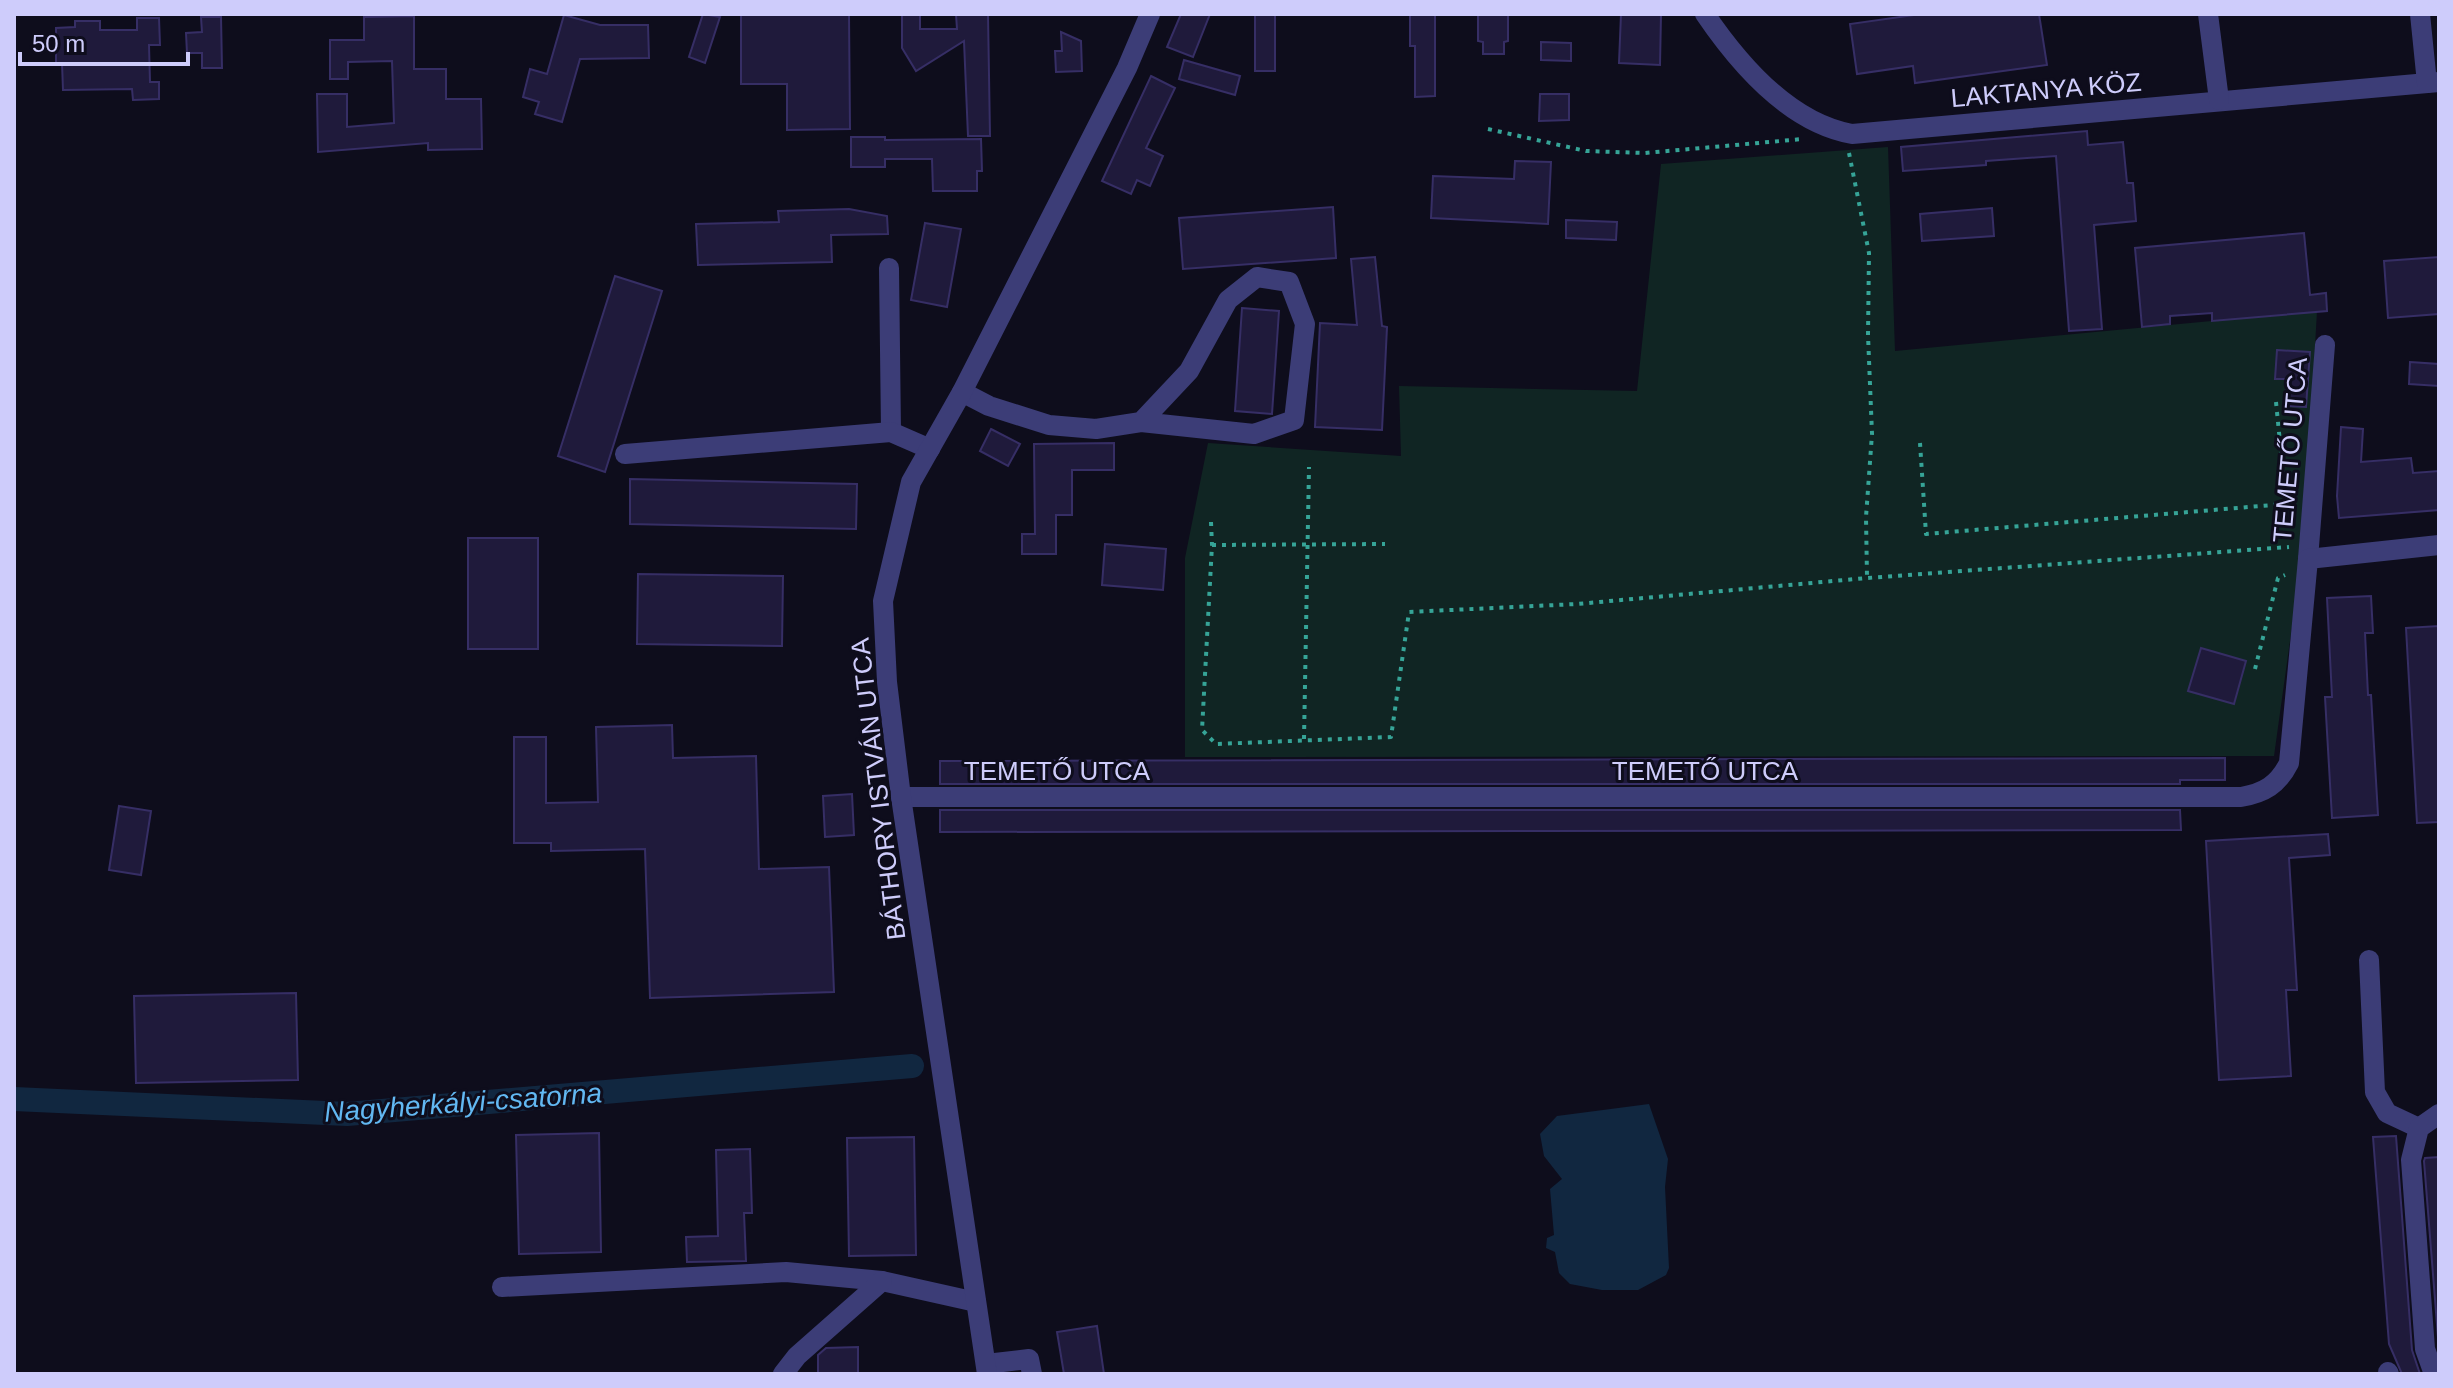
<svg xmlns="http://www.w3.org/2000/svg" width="2453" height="1388" font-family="Arial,sans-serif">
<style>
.green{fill:#102523}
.water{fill:#112740}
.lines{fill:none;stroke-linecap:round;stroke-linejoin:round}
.canal{stroke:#112740;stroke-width:24}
.building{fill:#1f1a3b;stroke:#362e65;stroke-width:2}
.path{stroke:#36a497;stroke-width:4;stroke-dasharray:4 6;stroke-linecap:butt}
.minor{stroke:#3c3d77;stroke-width:20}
.labels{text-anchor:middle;stroke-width:6;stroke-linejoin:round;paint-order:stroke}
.street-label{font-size:26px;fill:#ceccfb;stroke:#0e0d1c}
.water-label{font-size:28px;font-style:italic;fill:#62b8f2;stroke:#0e0d1c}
</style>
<rect width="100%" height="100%" fill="#0e0d1c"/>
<!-- green -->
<path class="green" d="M1888,147l7,204 422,-40 -13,229 -30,216 -1089,1v-199l23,-115 193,13 -2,-70 238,5 24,-227z"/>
<!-- water -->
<path class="water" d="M1649,1104l19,55 -3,28 4,81 -3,7 -28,15h-36l-32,-6 -11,-11 -4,-21 -9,-4 1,-10 7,-3 -4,-46 12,-10 -18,-23 -4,-22 17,-18z"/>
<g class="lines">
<!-- canal -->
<path class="canal" d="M14,1099l333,15 565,-48"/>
</g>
<!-- building -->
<g class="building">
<path d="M703,14l17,3 -15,46 -16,-6z"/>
<path d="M741,14h108l1,115 -63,1v-46h-46z"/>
<path d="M902,14h18v15h37l-1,-15h32l2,122h-22l-4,-95 -48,30 -14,-23z"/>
<path d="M1181,14h29l-17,43 -26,-10z"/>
<rect x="1255" y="14" width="20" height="57"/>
<path d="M1410,14h25v82l-20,1v-51h-5z"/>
<path d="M1478,14h30v27l-4,1v12h-21v-12l-5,-1z"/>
<path d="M1621,14h40l-1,51 -41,-2z"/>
<path d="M1921,14h118l8,51 -132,18 -2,-17 -56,8 -7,-50z"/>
<path d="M564,15l36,10h48l1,33 -69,1 -18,63 -27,-8 4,-12 -16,-5 7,-28 17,5z"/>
<path d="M414,16v53h32v30h35l1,50 -54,1v-7l-110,9 -1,-58h30v33l47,-4 -2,-62 -44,1v17h-18v-39h34v-23z"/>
<path d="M201,17h20l1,51h-20v-15h-15l-1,-20 16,-1z"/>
<path d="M137,18h22l1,27h-11l1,37h9v17l-26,1 -1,-11 -69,1 -1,-27h-6v-35l19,-1v-6h25v9h37z"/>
<path d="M1061,32l20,9 1,30 -26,1 -1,-21h7z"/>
<path d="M1541,42l30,1v18l-30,-1z"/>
<path d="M1184,60l56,16 -5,19 -56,-16z"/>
<path d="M1151,76l24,12 -29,60 17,8 -13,30 -13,-6 -6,14 -29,-13z"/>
<path d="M1540,94h29v26l-30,1z"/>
<path d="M2087,131l1,14 35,-3 4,41h6l3,38 -42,4 8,104 -33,2 -13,-175 -70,5v4l-83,6 -2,-24z"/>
<path d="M851,137h34v3l96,-1 1,32h-5v20h-44l-1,-32h-47v8h-34z"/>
<path d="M1515,161l36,1 -3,62 -117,-6 2,-42 81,3z"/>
<path d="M1333,207l3,51 -153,11 -4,-51z"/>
<path d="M1992,208l2,28 -72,5 -2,-27z"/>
<path d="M849,209l38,7 1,18 -57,1 1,27 -134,3 -2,-41 83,-2 -1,-11z"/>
<path d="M1566,220l51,2 -1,18 -50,-2z"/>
<path d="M925,223l36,6 -14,78 -36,-7z"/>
<path d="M2304,233l6,62 16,-2 1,18 -115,10v-8l-42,3v8l-28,3 -7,-79z"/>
<path d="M1375,257l7,69 5,1 -5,103 -67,-3 5,-104 37,2 -6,-66z"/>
<path d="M2439,257v57l-51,4 -4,-57z"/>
<path d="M615,276l47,15 -57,181 -47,-16z"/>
<path d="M1242,308l37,3 -7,103 -37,-3z"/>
<path d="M2277,350l33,2 -4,55 -20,-1 1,-27h-12z"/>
<path d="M2410,362l29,2v22l-30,-2z"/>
<path d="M2341,427l22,2 -2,33 50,-4 2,15 26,-2v39l-100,8 -2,-22z"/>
<path d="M991,429l29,15 -12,22 -28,-15z"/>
<path d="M1114,443v27h-42v45h-16v39h-34v-20h13l-1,-90z"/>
<path d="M630,479l227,5 -1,45 -226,-5z"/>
<rect x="468" y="538" width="70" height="111"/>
<path d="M1105,544l61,5 -3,41 -61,-5z"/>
<path d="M638,574l145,2 -1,70 -145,-2z"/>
<path d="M2371,596l2,37h-8l3,62h3l7,120 -46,3 -7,-121h7l-5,-99z"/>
<path d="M2439,626v196l-22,1 -11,-195z"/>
<path d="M2201,648l45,13 -12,43 -46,-13z"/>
<path d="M672,725l1,33 83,-2 3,113 70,-2 5,125 -184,6 -5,-149 -94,2v-8h-37v-106h32v66l52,-1 -2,-75z"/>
<path d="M2225,758v22h-45v4h-1240v-23z"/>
<path d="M852,794l2,41 -29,2 -2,-41z"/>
<path d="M119,806l32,5 -10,64 -32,-5z"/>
<path d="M940,810h1240l1,20 -1241,2z"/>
<path d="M2328,834l2,21 -41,3 8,132h-11l5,86 -72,4 -13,-239z"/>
<path d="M296,993l2,87 -162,3 -2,-87z"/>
<path d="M599,1133l2,119 -82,2 -3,-119z"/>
<path d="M2396,1136l16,214 8,24h-18l-13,-30 -16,-207z"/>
<path d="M914,1137l2,118 -67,1 -2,-118z"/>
<path d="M750,1149l2,64h-8l2,48 -59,1 -1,-25 32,-1 -2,-86z"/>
<path d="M2439,1157v193l-15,-189 1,-3z"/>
<path d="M1097,1326l7,48h-40l-7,-42z"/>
<path d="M858,1347v27h-40v-19l8,-7z"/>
</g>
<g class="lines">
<!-- path -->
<g class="path">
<path d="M1488,129l98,22 59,2 158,-14"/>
<path d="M1849,153l20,100 -1,82 4,99 -6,83 1,60"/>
<path d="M2276,402l9,91 7,8"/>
<path d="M1920,443l6,91 347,-29 18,-6"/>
<path d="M1211,522l1,23 -10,185 14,14 175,-7 18,-125 168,-8 290,-26 422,-31"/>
<path d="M1212,545l173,-1"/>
<path d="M2255,669l23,-91 7,-3"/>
<path d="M1304,739l5,-272"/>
</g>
<!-- minor -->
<g class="minor">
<path d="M1705,14c34,50 85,109 147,120l587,-52"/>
<path d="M2208,14l11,86"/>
<path d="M2420,14l7,69"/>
<path d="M889,268l2,164"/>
<path d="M962,392l27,14 60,19 47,4 45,-7 113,12 40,-14 11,-96 -16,-42 -32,-5 -29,23 -39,71 -48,51"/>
<path d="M625,454l266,-22 39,17"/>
<path d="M2308,559l17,-214"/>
<path d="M901,797h1340c23,-4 37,-12 48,-34l19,-204 131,-14"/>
<path d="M2369,960l6,132 12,21 32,15"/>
<path d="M502,1287l284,-15 96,9 94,21"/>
<path d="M986,1364l43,-5 3,15"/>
<path d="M2388,1372l1,2"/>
<path d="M783,1374l14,-18 85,-75"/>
<path d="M987,1374l-86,-577 -14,-115 -4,-81 28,-119 51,-90 165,-324 23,-54"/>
<path d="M2434,1374l-9,-25 -14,-189 8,-32 20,-14"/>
</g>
</g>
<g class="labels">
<!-- street labels -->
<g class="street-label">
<text transform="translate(2046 90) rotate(-5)" y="9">LAKTANYA KÖZ</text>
<text transform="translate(2290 450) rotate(-85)" y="9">TEMETŐ UTCA</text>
<text x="1057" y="780">TEMETŐ UTCA</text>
<text x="1705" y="780">TEMETŐ UTCA</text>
<text transform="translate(878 789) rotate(-97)" y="9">BÁTHORY ISTVÁN UTCA</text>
</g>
<!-- water labels -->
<g class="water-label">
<text transform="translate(463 1102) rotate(-4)" y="10">Nagyherkályi-csatorna</text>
</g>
</g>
<!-- border -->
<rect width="2453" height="1388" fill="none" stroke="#ceccfb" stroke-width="32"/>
<!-- scale -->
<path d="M20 52v12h168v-12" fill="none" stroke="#ceccfb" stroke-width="4"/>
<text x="32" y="52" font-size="24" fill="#ceccfb" stroke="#0e0d1c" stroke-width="6" paint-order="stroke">50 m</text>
</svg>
